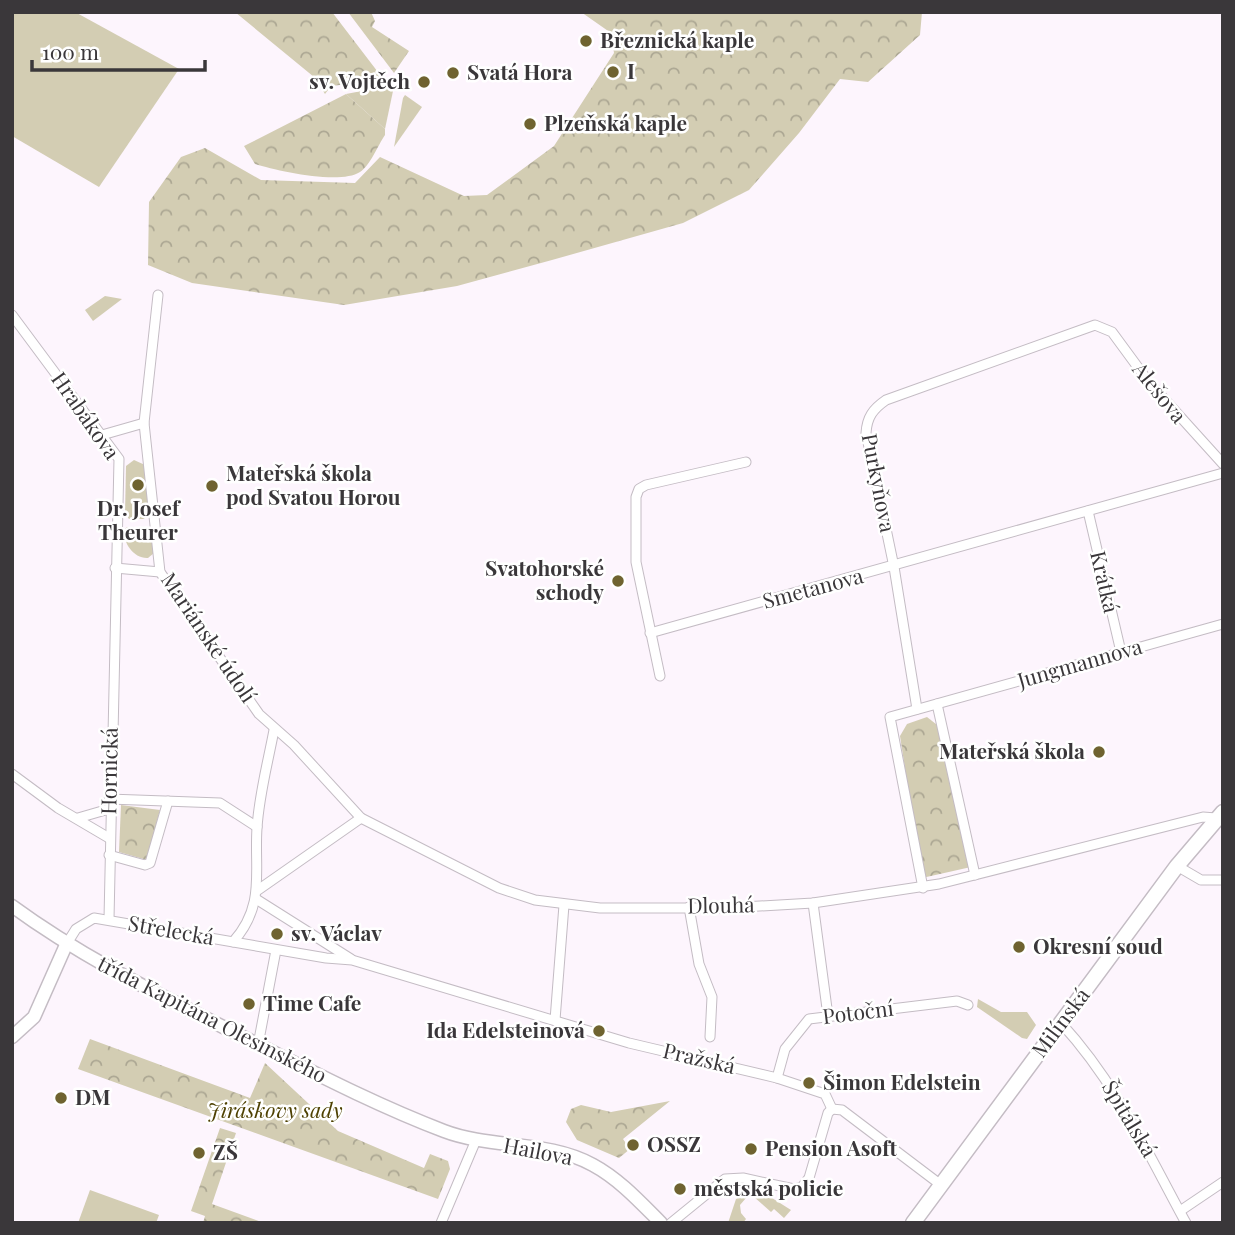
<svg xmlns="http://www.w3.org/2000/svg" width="1235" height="1235" font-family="'Playfair Display',serif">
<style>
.green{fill:#d3cdb3}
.forest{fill:url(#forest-crowns)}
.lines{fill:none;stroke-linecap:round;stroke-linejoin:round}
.street-casing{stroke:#c4bcc4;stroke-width:11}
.secondary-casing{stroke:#c4bcc4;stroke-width:15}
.primary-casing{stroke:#c4bcc4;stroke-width:17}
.street{stroke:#fff;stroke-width:9}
.secondary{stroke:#fff;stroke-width:12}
.primary{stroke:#fff;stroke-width:14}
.poi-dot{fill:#6f6330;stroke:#fff;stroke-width:2.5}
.labels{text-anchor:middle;stroke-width:5;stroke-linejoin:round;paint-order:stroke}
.poi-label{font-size:21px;font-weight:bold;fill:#3a373a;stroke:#fff;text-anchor:start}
.street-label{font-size:21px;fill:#3a373a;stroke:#fff}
.park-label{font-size:21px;font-style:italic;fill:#4e4102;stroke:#fff}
</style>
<defs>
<pattern id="forest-crowns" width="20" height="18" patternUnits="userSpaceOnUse" patternTransform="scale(1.75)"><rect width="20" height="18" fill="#d3cdb3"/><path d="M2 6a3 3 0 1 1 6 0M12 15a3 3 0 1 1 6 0" fill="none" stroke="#aca793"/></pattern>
</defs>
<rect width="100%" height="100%" fill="#fdf5fd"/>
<!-- green -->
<g class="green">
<path d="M12,12h63l104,57 -80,118 -87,-51z"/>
<path d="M388,86l5,5 -8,38 -39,-35z"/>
<path d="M405,95l17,12 -28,40 9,-49z"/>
<path d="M105,296l17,3 -29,22 -8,-11z"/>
<path d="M134,460l11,5 7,41 -8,13h-15l-4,-5 1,-48z"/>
<path d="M127,527l15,1 13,13 -1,12 -6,5c-14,1 -25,-15 -24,-28z"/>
<path d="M978,999l23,13h26l9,13 -9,14 -5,-1 -45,-31z"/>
<path d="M90,1190l69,25 -3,8h-78z"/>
<path d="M746,1191l26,7 19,12 -7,8 -10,-9 -3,3 -17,-15 -8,1 -6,7 1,8 5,6 -3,4h-15l8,-24z"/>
</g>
<!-- forest -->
<g class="forest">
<path d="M235,12h97l52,68 -53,6 -6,8 -11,-17z"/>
<path d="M348,12h23l4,9 -3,6 37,24 -15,22z"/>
<path d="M581,12h341l-2,23 -52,47 -28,-3 -41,54 -50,57 -66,33 -131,37 -95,26 -113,19 -152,-22 -44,-18 1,-63 32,-45 24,-9 56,32 94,3 25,-26 84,39 23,-1 67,-49 60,-93 -3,-20z"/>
<path d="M346,94l39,35v6c-7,10 -15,31 -25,37 -20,13 -82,-1 -105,-8l-11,-18z"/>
<path d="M927,717l14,11 30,139 -49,11 -22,-142 7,-12z"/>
<path d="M121,805l39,5 -13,50 -28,-8z"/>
<path d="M90,1039l160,59 15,-35 73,68 86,37 6,-14 18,7 2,8 -12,30 -360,-130z"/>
<path d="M670,1101l-47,38 7,10 -11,9 -42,-18 -11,-18 5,-13 10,-4 30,7z"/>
<path d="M220,1128l16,5 -24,71 52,19h-61l2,-7 -14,-5z"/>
</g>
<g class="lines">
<!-- street casing -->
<g class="street-casing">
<g id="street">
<path d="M158,295l-14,128 16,149 99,142 35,31 67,73 138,70 36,12 65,8h126l87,-5 126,-19 264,-67 13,1"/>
<path d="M12,315l107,144 -10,460"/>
<path d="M102,435l42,-12"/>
<path d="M1088,511l33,141"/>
<path d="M115,568l45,4"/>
<path d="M650,633l573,-160"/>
<path d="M660,676l-24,-114v-65l3,-8 7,-4 100,-23"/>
<path d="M937,704l38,171"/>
<path d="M917,709l-23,-142 -28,-134c1,-16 7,-24 20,-33l209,-75 17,7 36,49 75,83"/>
<path d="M12,774l46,34 51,30"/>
<path d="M109,799l111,4 37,24"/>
<path d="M78,818l31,-9"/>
<path d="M109,855l36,10 5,-2 18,-62"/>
<path d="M1177,866l24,14h22"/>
<path d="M923,888l-33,-171 333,-93"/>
<path d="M258,890l103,-72"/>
<path d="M256,899l95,60"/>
<path d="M813,903l15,113"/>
<path d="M689,907l10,57 13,33 -2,40"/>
<path d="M233,942c33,-37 21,-71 24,-114 2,-33 11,-66 17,-98"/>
<path d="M66,945l10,-16 18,-11 232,40 26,2 277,83 148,35 48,16 7,15"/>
<path d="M555,1020l9,-115"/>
<path d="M1061,1023c56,61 86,129 125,200"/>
<path d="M258,1045l18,-95"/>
<path d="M777,1078l8,-29 24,-30 148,-18 11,4"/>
<path d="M832,1109l10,1 99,75"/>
<path d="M1180,1211l43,-29"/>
<path d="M441,1223l35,-83"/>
<path d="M671,1223l54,-44 18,-1 51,11 8,-2 7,-9 19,-65 4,-4"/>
</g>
</g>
<!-- secondary casing -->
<g class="secondary-casing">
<g id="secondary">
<path d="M12,906c71,52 148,89 225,128 68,34 136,70 207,97 47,18 104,9 149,34 26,14 47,37 68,58"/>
<path d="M12,1037l22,-20 32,-72"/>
</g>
</g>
<!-- primary casing -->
<g class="primary-casing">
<path id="primary" d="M913,1223l264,-357 46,-54"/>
</g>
<!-- street -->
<use href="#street" class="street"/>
<!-- secondary -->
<use href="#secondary" class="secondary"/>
<!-- primary -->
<use href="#primary" class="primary"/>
</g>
<!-- markers -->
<g class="poi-dot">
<circle cx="586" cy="41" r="7"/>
<circle cx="613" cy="72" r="7"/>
<circle cx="453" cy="73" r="7"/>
<circle cx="424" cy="82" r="7"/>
<circle cx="530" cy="124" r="7"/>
<circle cx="138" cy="485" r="7"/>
<circle cx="212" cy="486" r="7"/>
<circle cx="618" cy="581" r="7"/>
<circle cx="1099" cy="752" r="7"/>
<circle cx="277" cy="934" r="7"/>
<circle cx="1019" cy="947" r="7"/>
<circle cx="249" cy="1004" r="7"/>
<circle cx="599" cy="1031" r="7"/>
<circle cx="809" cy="1083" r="7"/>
<circle cx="61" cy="1098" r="7"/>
<circle cx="633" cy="1145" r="7"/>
<circle cx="751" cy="1149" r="7"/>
<circle cx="199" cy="1153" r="7"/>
<circle cx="680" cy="1189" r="7"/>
</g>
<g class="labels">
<!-- poi labels -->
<g class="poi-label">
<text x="600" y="48">Březnická kaple</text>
<text x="627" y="79">I</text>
<text x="467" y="80">Svatá Hora</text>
<text x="410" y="89" text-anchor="end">sv. Vojtěch</text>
<text x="544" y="131">Plzeňská kaple</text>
<text x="226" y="481">Mateřská škola<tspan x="226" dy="24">pod Svatou Horou</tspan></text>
<text x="138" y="516" text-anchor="middle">Dr. Josef<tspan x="138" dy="24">Theurer</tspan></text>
<text x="604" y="576" text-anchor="end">Svatohorské<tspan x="604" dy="24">schody</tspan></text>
<text x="1085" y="759" text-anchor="end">Mateřská škola</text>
<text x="291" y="941">sv. Václav</text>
<text x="1033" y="954">Okresní soud</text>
<text x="263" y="1011">Time Cafe</text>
<text x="585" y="1038" text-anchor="end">Ida Edelsteinová</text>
<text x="823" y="1090">Šimon Edelstein</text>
<text x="75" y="1105">DM</text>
<text x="647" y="1152">OSSZ</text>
<text x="765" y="1156">Pension Asoft</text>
<text x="213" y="1160">ZŠ</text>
<text x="694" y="1196">městská policie</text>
</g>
<!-- street labels -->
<g class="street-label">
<text transform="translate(1159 393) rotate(51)" y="7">Alešova</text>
<text transform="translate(85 416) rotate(55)" y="7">Hrabákova</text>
<text transform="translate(878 483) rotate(79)" y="7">Purkyňova</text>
<text transform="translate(1104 582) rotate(77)" y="7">Krátká</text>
<text transform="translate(813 589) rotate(-15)" y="7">Smetanova</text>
<text transform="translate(208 638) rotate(56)" y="7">Mariánské údolí</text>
<text transform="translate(1080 664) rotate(-16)" y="7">Jungmannova</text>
<text transform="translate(110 771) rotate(-89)" y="7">Hornická</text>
<text transform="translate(721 906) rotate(-1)" y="7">Dlouhá</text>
<text transform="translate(171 931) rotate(10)" y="7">Střelecká</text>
<text transform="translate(858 1013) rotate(-7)" y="7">Potoční</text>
<text transform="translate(212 1020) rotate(27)" y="7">třída Kapitána Olesinského</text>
<text transform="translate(1061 1023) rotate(-53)" y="7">Milínská</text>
<text transform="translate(699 1059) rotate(13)" y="7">Pražská</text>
<text transform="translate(1129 1119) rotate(59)" y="7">Špitálská</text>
<text transform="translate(538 1152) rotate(11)" y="7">Hailova</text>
</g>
<!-- park labels -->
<g class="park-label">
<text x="275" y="1118">Jiráskovy sady</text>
</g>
</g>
<!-- border -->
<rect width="1235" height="1235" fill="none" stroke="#3a373a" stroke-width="28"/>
<!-- scale -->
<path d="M32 60v10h173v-10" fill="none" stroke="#3a373a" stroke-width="3.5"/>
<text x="42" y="60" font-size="21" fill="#3a373a" stroke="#ffffff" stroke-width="5" paint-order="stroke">100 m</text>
</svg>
